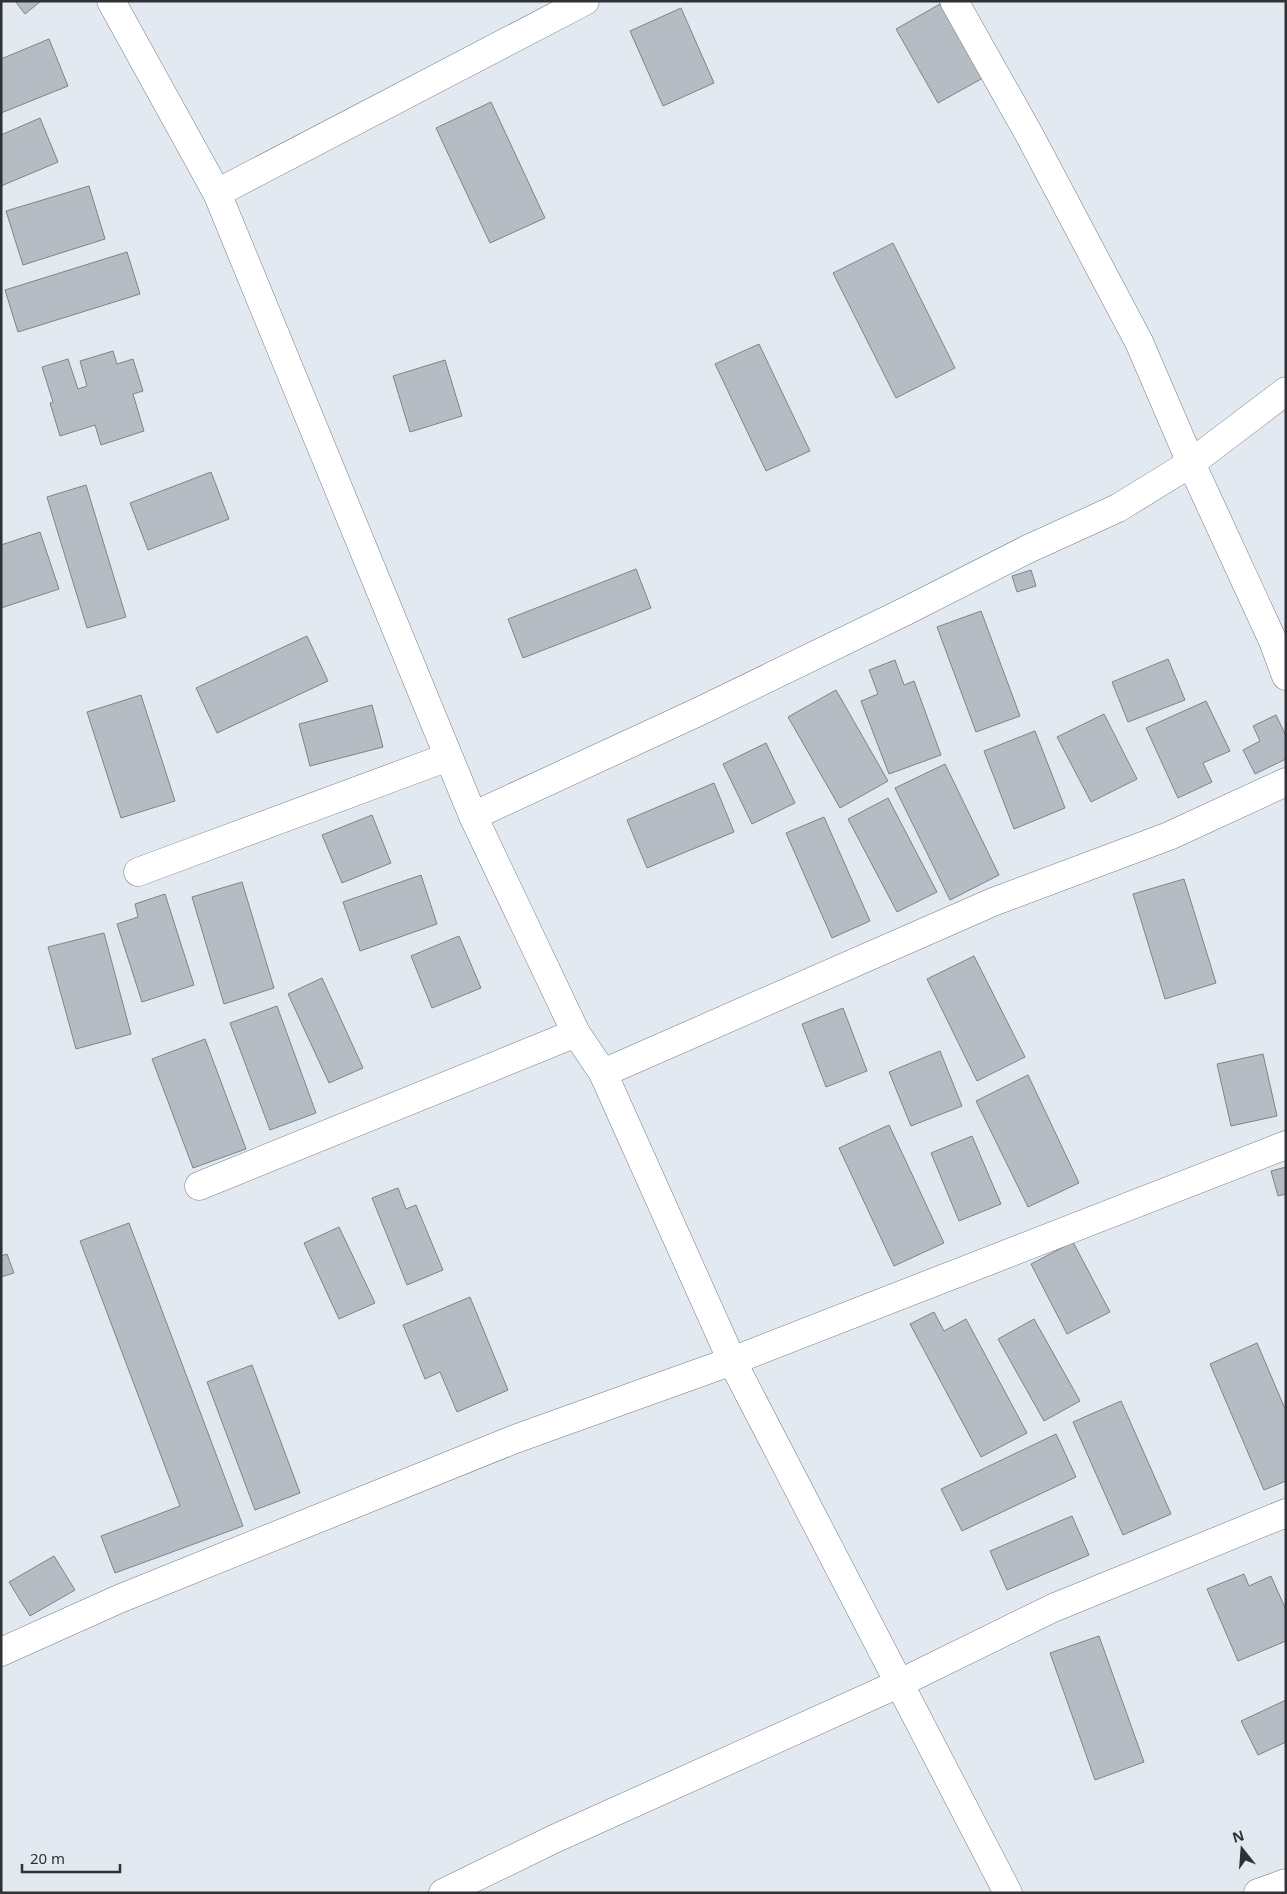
<svg xmlns="http://www.w3.org/2000/svg" width="1287" height="1894" font-family="'Noto Sans',sans-serif">
<style>
.building{fill:#b6bcc3;stroke:#7e848a}
.lines{fill:none;stroke-linecap:round;stroke-linejoin:round}
.street-casing{stroke:#767c83;stroke-width:29}
.street{stroke:#fff;stroke-width:28}
</style>
<rect width="100%" height="100%" fill="#e3e9f1"/>
<!-- building -->
<g class="building">
<path d="M15,1h26l-16,13z"/>
<path d="M940,4l43,74 -45,25 -42,-74z"/>
<path d="M681,8l33,75 -51,23 -33,-75z"/>
<path d="M49,39l19,47 -67,27v-54z"/>
<path d="M491,102l54,116 -55,25 -54,-115z"/>
<path d="M40,118l18,44 -57,24v-51z"/>
<path d="M89,186l16,53 -82,26 -17,-54z"/>
<path d="M893,243l62,125 -59,30 -63,-125z"/>
<path d="M127,252l13,42 -122,38 -13,-42z"/>
<path d="M759,344l51,107 -44,20 -51,-107z"/>
<path d="M113,351l4,13 16,-5 10,32 -10,3 11,37 -43,14 -6,-20 -35,11 -10,-33 3,-1 -11,-35 26,-8 10,30 9,-3 -7,-25z"/>
<path d="M445,360l17,56 -52,16 -17,-56z"/>
<path d="M211,472l18,47 -81,31 -18,-47z"/>
<path d="M86,485l40,132 -39,11 -40,-131z"/>
<path d="M40,532l19,57 -58,19v-63z"/>
<path d="M636,569l15,39 -128,50 -15,-39z"/>
<path d="M1031,570l5,16 -19,6 -5,-16z"/>
<path d="M981,611l39,105 -44,16 -39,-105z"/>
<path d="M307,636l21,45 -111,52 -21,-45z"/>
<path d="M1168,659l17,41 -57,22 -16,-40z"/>
<path d="M895,660l9,25 10,-4 27,74 -52,19 -28,-73 17,-7 -9,-24z"/>
<path d="M836,690l52,91 -48,27 -52,-91z"/>
<path d="M141,695l34,106 -54,17 -34,-106z"/>
<path d="M1206,701l24,50 -27,12 9,19 -34,16 -32,-70z"/>
<path d="M372,705l11,42 -73,19 -11,-42z"/>
<path d="M1104,714l33,65 -46,23 -34,-65z"/>
<path d="M1276,715l10,21v23l-31,15 -12,-24 17,-9 -7,-15z"/>
<path d="M1035,731l30,77 -51,21 -30,-78z"/>
<path d="M766,743l29,60 -43,21 -29,-60z"/>
<path d="M945,764l54,111 -49,25 -55,-112z"/>
<path d="M714,783l20,49 -87,36 -20,-48z"/>
<path d="M888,798l49,94 -40,20 -49,-93z"/>
<path d="M372,815l19,48 -49,20 -20,-48z"/>
<path d="M824,817l46,104 -38,17 -46,-105z"/>
<path d="M421,875l16,49 -77,27 -17,-49z"/>
<path d="M1184,879l32,104 -51,16 -32,-105z"/>
<path d="M242,882l32,106 -50,16 -32,-107z"/>
<path d="M165,894l29,91 -52,17 -25,-78 21,-7 -3,-13z"/>
<path d="M104,933l27,101 -55,15 -28,-102z"/>
<path d="M459,936l22,52 -49,20 -21,-52z"/>
<path d="M974,956l51,101 -48,24 -50,-102z"/>
<path d="M322,978l41,90 -34,15 -41,-89z"/>
<path d="M277,1006l39,107 -46,17 -40,-107z"/>
<path d="M843,1008l24,63 -41,16 -24,-63z"/>
<path d="M205,1039l41,110 -53,19 -41,-109z"/>
<path d="M940,1051l22,55 -51,20 -22,-54z"/>
<path d="M1263,1054l14,62 -46,10 -14,-62z"/>
<path d="M1028,1075l51,108 -51,24 -52,-106z"/>
<path d="M889,1125l55,118 -50,23 -55,-118z"/>
<path d="M972,1136l29,68 -42,17 -28,-68z"/>
<path d="M1286,1167v27l-8,2 -7,-25z"/>
<path d="M398,1188l8,21 10,-4 27,65 -36,15 -35,-87z"/>
<path d="M129,1223l114,303 -128,47 -14,-37 79,-30 -100,-265z"/>
<path d="M339,1227l36,76 -36,16 -35,-76z"/>
<path d="M1073,1242l37,70 -43,22 -36,-70z"/>
<path d="M7,1254l7,19 -13,4v-21z"/>
<path d="M470,1297l38,93 -51,22 -17,-40 -15,7 -22,-54z"/>
<path d="M934,1312l10,19 22,-12 61,114 -46,24 -71,-133z"/>
<path d="M1034,1319l46,82 -36,20 -46,-82z"/>
<path d="M1257,1343l29,68v70l-22,9 -54,-126z"/>
<path d="M252,1365l48,128 -45,17 -48,-128z"/>
<path d="M1121,1401l50,113 -48,21 -50,-113z"/>
<path d="M1056,1434l20,43 -114,54 -21,-42z"/>
<path d="M1072,1516l17,39 -82,35 -17,-39z"/>
<path d="M54,1556l21,34 -45,26 -21,-34z"/>
<path d="M1244,1574l5,12 22,-10 15,34v31l-48,20 -31,-72z"/>
<path d="M1099,1636l45,126 -49,18 -45,-127z"/>
<path d="M1286,1700v42l-28,13 -17,-34z"/>
</g>
<g class="lines">
<!-- street casing -->
<g class="street-casing">
<g id="street">
<path d="M111,1l106,192 256,623 103,217 -377,153"/>
<path d="M954,1l76,135 109,206 52,121 82,178 13,35"/>
<path d="M217,193l368,-192"/>
<path d="M473,816l225,-104 208,-101 122,-62 90,-41 73,-45 95,-72"/>
<path d="M138,872l310,-115"/>
<path d="M576,1033l27,40 390,-171 176,-66 117,-54"/>
<path d="M603,1073l129,288 276,532"/>
<path d="M1,1652l118,-53 396,-160 217,-78 554,-216"/>
<path d="M443,1893l111,-54 344,-155 155,-76 233,-95"/>
<path d="M1258,1893l28,-10"/>
</g>
</g>
<!-- street -->
<use href="#street" class="street"/>
</g>
<!-- border -->
<rect width="1287" height="1894" fill="none" stroke="#2f3134" stroke-width="5"/>
<!-- north arrow -->
<g transform="translate(1242 1849) rotate(343)" stroke="#e3e9f1" stroke-width="4" paint-order="stroke">
<path d="M0-4L9 19L0 12L-9 19Z" fill="#2f3134"/>
<text y="-8" font-size="14" font-weight="bold" text-anchor="middle" fill="#2f3134">N</text>
</g>
<!-- scale -->
<path d="M22 1864v8h98v-8" fill="none" stroke="#2f3134" stroke-width="2.5"/>
<text x="30" y="1864" font-size="15" fill="#2f3134" stroke="#e3e9f1" stroke-width="4" paint-order="stroke">20 m</text>
</svg>
